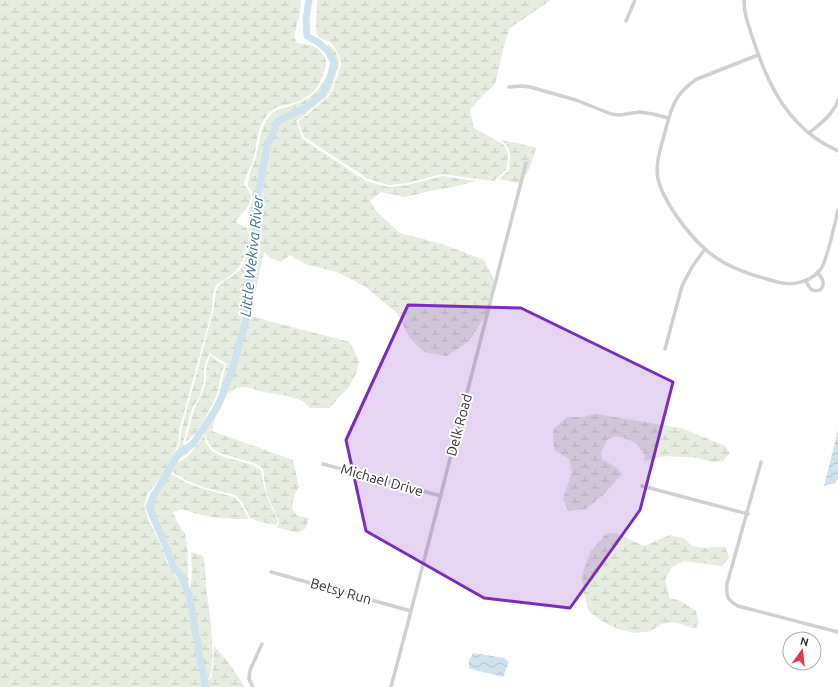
<svg xmlns="http://www.w3.org/2000/svg" width="838" height="687" font-family="Ubuntu,sans-serif">
<style>
.wetland{fill:url(#wetland-marsh);fill-rule:evenodd}
.water{fill:url(#water-waves)}
.lines{fill:none;stroke-linecap:round;stroke-linejoin:round}
.river{stroke:#cfe2ee;stroke-width:7}
.street{stroke:#d0d0d0;stroke-width:3.5}
.marked{fill:#7b2cbf;fill-opacity:0.2;stroke:#7b2cbf;stroke-width:3;stroke-linejoin:round}
.labels{text-anchor:middle;stroke-width:4;stroke-linejoin:round;paint-order:stroke}
.street-label{font-size:14px;fill:#333;stroke:#fff}
.water-label{font-size:15px;font-style:italic;fill:#3f7597;stroke:#fff}
</style>
<defs>
<pattern id="wetland-marsh" width="20" height="14" patternUnits="userSpaceOnUse"><rect width="20" height="14" fill="#e6ecdf"/><path d="M1 5h8M5 5V1M11 12h8M15 12V8" fill="none" stroke="#c6cbc0"/></pattern>
<pattern id="water-waves" width="16" height="10" patternUnits="userSpaceOnUse"><rect width="16" height="10" fill="#cfe2ee"/><path d="M0 5q4-4 8 0t8 0" fill="none" stroke="#b2c2cd"/></pattern>
</defs>
<rect width="100%" height="100%" fill="#fff"/>
<!-- wetland -->
<g class="wetland">
<path d="M0,0h301l-1,12 -6,25 3,6c6,1 14,1 20,5 3,3 8,8 9,13 1,5 -6,24 -10,28 -3,4 -10,8 -14,11 -10,6 -26,4 -34,14 -12,14 -10,32 -16,49 -2,7 -8,14 -8,22 16,14 1,24 -8,36l2,3 9,4c0,3 2,6 2,9 -1,11 -7,28 -14,35 -6,5 -13,9 -19,13l-3,9 -1,17 -33,120v9l-6,17 -5,10 -21,28 -3,11 5,15 15,30 3,12 21,31c5,-13 4,-28 3,-42l12,4c3,12 2,25 4,37 3,28 9,57 3,84l-6,3 2,7h-206z"/>
<path d="M317,0h234l-41,28 -6,17 -9,39 -13,12 -12,14 4,18 30,17 4,8 -1,16 -13,12 -24,-3 -28,-4 -34,9 -19,2 -21,-6 -64,-42 -6,-15 30,-25 4,-6 9,-26 -1,-7 -5,-10 -5,-6 -11,-4 -2,-4 -1,-5z"/>
<path d="M327,43l7,6 5,10v6l-8,25 -4,6 -30,25v2l6,16 63,42 22,6 20,-2 34,-9 34,5 -22,6 -19,3 -30,7 -24,-5 -11,9 6,10 24,22 42,11 42,16 10,20 -4,29 -21,32 -22,15 -23,-4 -15,-15 -12,-24 -33,-27 -27,-14 -32,-8 -15,-9 -9,7 -11,-4 -6,-6 -14,64 100,26 9,20 -3,12 -7,13 -11,11 -8,10h-20l-7,-7 -16,-5 -23,-4 -18,-5 -10,1 -8,5 -12,20 -4,18 81,29 6,27c-5,7 -6,14 -7,22l5,7 12,2 -3,10 -8,5 -22,-6 2,-1 1,-5 -13,-29 -3,-23 -9,-6 -32,-9 -9,-5 -5,-7 -4,-9 -2,1c-6,10 -14,23 -26,26l-6,11 1,3 16,9 14,5 33,9 6,6 9,16c-22,0 -46,-1 -67,-10l-9,3 5,11 7,11 3,19v24l1,5 -1,8 -19,-28 -4,-12 -15,-30 -5,-14 4,-10 20,-28 6,-10 5,-17 1,-10 32,-119 3,-21 4,-7 16,-11 7,-7 4,-12 3,-16 -1,-8 1,-11 -1,-11c5,-7 5,-15 -1,-22 0,-11 5,-20 8,-30 5,-17 3,-30 17,-44 18,-8 40,-9 49,-30l3,4 5,-2 4,-14 -2,-13zM210,353l8,6 9,5 -3,8 -5,23 -12,24 -10,16 -11,10h-2l-1,-2 9,-34 8,-13 4,-15v-13l5,-14z"/>
<path d="M500,140l17,3 19,5c-4,13 -7,27 -18,35l-19,-4 10,-9 1,-17 -4,-9z"/>
<path d="M210,355l7,6 8,4 -3,6 -5,24 -12,23 -9,15 -11,10 9,-34 7,-13 5,-14v-14z"/>
<path d="M596,414l85,14 44,18 5,7 -7,8 -11,1 -13,-4 -33,-2 -22,5 1,-6 -9,-12 -9,-4 -12,-3 -8,4 -6,12 1,7 15,9 5,6 -19,21 -17,14 -18,2 -5,-12 9,-27 -3,-13 -15,-9 -1,-20 14,-13h16z"/>
<path d="M204,435l2,8 6,8 9,5 32,9 8,5 4,22 13,29 -2,4 -19,-4 -7,-3 -8,-16 -7,-7 -33,-8 -14,-6 -16,-9 5,-10c11,-2 21,-18 27,-27z"/>
<path d="M616,533l28,13 26,-11 13,3 9,8 13,2 11,-1h9l5,11 -9,8 -37,-5 -12,6 -7,13 5,19c9,-1 19,8 26,12l2,9v7l-5,1 -19,-6 -13,2 -10,7 -17,2 -15,-4 -10,-4 -12,-7 -8,-7 -5,-16 -2,-20 8,-23 16,-18z"/>
<path d="M214,646l15,17 16,24h-37l-2,-6 5,-3 2,-9z"/>
</g>
<!-- water -->
<g class="water">
<path d="M838,430v49l-3,4 -11,3z"/>
<path d="M473,653l31,5 5,4 -6,15 -32,-8 -2,-1v-7z"/>
</g>
<g class="lines">
<!-- river -->
<path class="river" d="M206,687l-8,-36 1,-6 -4,-13 -2,-17 -4,-20 -8,-19 -8,-10 -7,-19 -16,-38 4,-14 25,-42 14,-9 25,-38 15,-38 13,-49 3,-34 6,-30 -1,-39 13,-69 11,-26 27,-13 17,-13 9,-21 3,-11 -6,-12 -9,-8 -12,-7 -1,-18 3,-18"/>
<!-- street -->
<g class="street">
<path d="M744,0c1,4 0,8 1,12 1,7 4,14 6,21 10,31 23,66 47,90 11,12 25,21 40,28"/>
<path d="M626,21l9,-21"/>
<path d="M758,55l-61,24c-22,14 -26,29 -32,53 -4,15 -10,31 -7,47 5,22 30,55 47,70 17,16 39,24 62,30 10,3 19,6 29,4 9,-1 18,-6 24,-13 7,-7 15,-48 18,-60"/>
<path d="M509,87l13,-1 8,1 46,13 35,14 9,1 19,-3 14,2 15,4"/>
<path d="M809,133c12,-10 24,-18 29,-33"/>
<path d="M806,281c1,2 3,6 5,8 5,4 12,1 12,-5 1,-4 -3,-8 -5,-11"/>
<path d="M665,349l17,-63 10,-19 13,-18"/>
<path d="M761,462l-34,122c-1,12 0,16 11,22l100,26"/>
<path d="M323,464l118,32"/>
<path d="M642,486l106,28"/>
<path d="M271,572l140,39"/>
<path d="M253,687l-4,-8 1,-9 12,-26"/>
<path d="M391,687l20,-76 115,-448"/>
</g>
</g>
<!-- marked area -->
<path class="marked" d="M408,305l113,3 152,74 -33,128 -70,98 -86,-10 -118,-67 -20,-91z"/>
<g class="labels">
<!-- street labels -->
<g class="street-label">
<text transform="translate(459 425) rotate(-75)" y="5">Delk Road</text>
<text transform="translate(382 480) rotate(16)" y="5">Michael Drive</text>
<text transform="translate(341 591) rotate(16)" y="5">Betsy Run</text>
</g>
<!-- water labels -->
<g class="water-label">
<text transform="translate(252 256) rotate(-84)" y="5">Little Wekiva River</text>
</g>
</g>
<!-- north arrow -->
<g transform="translate(802 651) rotate(15)"><circle r="19" fill="#ffffff" stroke="#adadad"/>
<path d="M0-3L7 15L0 10L-7 15Z" fill="#e63946"/>
<text y="-6" font-size="11" font-weight="bold" text-anchor="middle" fill="#333333">N</text>
</g>
</svg>
